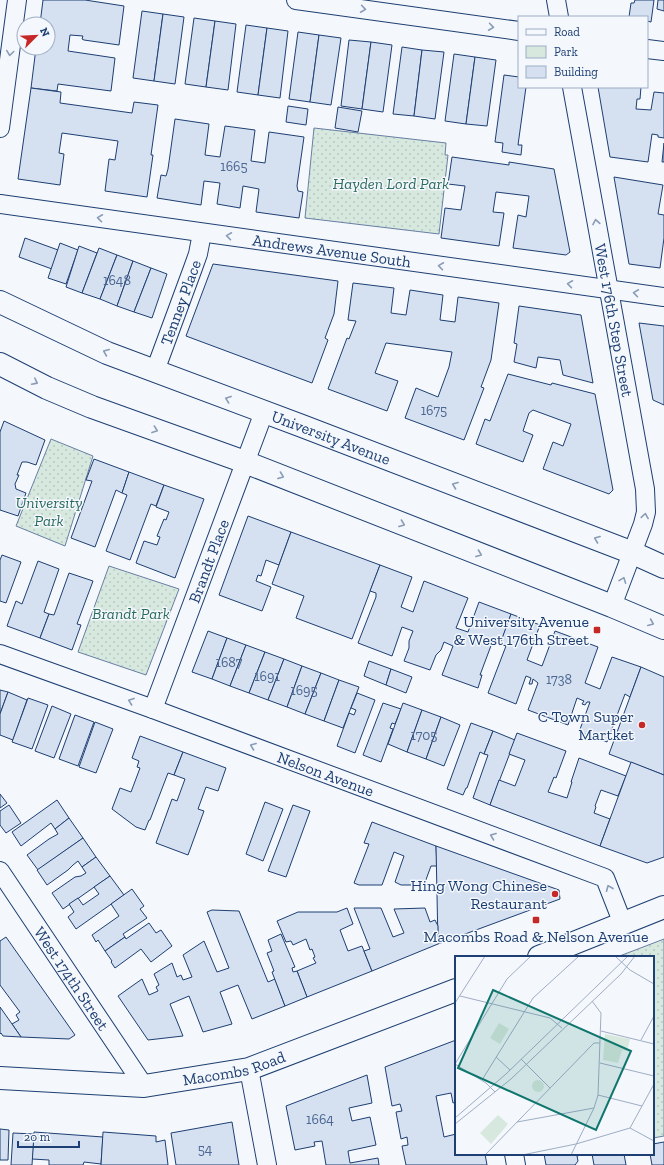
<svg xmlns="http://www.w3.org/2000/svg" width="664" height="1165" font-family="'Zilla Slab',serif">
<style>
.green{fill:url(#green-dots);stroke:#687fa3}
.building{fill:#d5e0f0;stroke:#1d3f73}
.lines{fill:none;stroke-linecap:round;stroke-linejoin:round}
.street-casing{stroke:#1d3f73;stroke-width:20}
.secondary-casing{stroke:#1d3f73;stroke-width:24}
.street{stroke:#f4f7fb;stroke-width:18}
.secondary{stroke:#f4f7fb;stroke-width:22}
.oneway{stroke:#889bb7}
.poi-dot{fill:#c62828;stroke:#f4f7fb;stroke-width:1.5}
.labels{text-anchor:middle;stroke-width:3;stroke-linejoin:round;paint-order:stroke}
.number-label{font-size:14px;fill:#4b6792}
.park-label{font-size:16px;font-style:italic;fill:#2c6c60;stroke:#f4f7fb}
.street-label{font-size:16px;fill:#1d3f73;stroke:#f4f7fb}
.poi-label{font-size:16px;fill:#1d3f73;stroke:#f4f7fb;text-anchor:end}
.inset-road{fill:none;stroke:#9eadc5;stroke-width:1}
.view{fill:#0f766e;fill-opacity:0.15;stroke:#0f766e;stroke-width:2}
.inset-edge{fill:none;stroke:#1d3f73;stroke-width:2}
</style>
<defs>
<pattern id="green-dots" width="8" height="8" patternUnits="userSpaceOnUse"><rect width="8" height="8" fill="#d7e8df"/><path d="M2 2h.1M6 6h.1" fill="none" stroke="#b8c8c3" stroke-width="1.8" stroke-linecap="round"/></pattern>
</defs>
<rect width="100%" height="100%" fill="#f4f7fb"/>
<!-- green -->
<g class="green">
<path d="M314,128l132,15 -1,12h3l-9,79 -134,-16z"/>
<path d="M51,439l42,17 -28,90 -49,-20z"/>
<path d="M109,566l70,23 -33,86 -68,-23z"/>
<path d="M664,939v197l-11,2v-181h-36z"/>
</g>
<!-- building -->
<g class="building">
<path d="M43,0h42l39,6 -5,39 -35,-5 -2,-1 1,-3 -13,-1 -2,16 47,7 -4,33 -53,-7 -1,7 -26,-3 5,-40h12v-24h-8z"/>
<path d="M635,0h19l-3,22 -4,-1v-4h-18l2,-14h3z"/>
<path d="M658,0h6v11l-7,-2z"/>
<path d="M142,11l21,3 -9,67 -21,-3z"/>
<path d="M163,14l21,3 -9,67 -21,-3z"/>
<path d="M194,18l21,3 -9,66 -21,-3z"/>
<path d="M215,21l21,3 -8,66 -22,-3z"/>
<path d="M246,25l21,3 -9,67 -21,-3z"/>
<path d="M267,28l21,3 -8,67 -22,-3z"/>
<path d="M298,32l21,3 -9,67 -21,-3z"/>
<path d="M319,35l22,3 -10,67 -21,-3z"/>
<path d="M349,40l22,2 -9,67 -21,-3z"/>
<path d="M371,42l21,3 -9,67 -21,-3z"/>
<path d="M402,47l20,3 -8,66 -21,-2z"/>
<path d="M422,50l22,2 -9,67 -21,-3z"/>
<path d="M454,54l21,3 -9,67 -21,-3z"/>
<path d="M475,57l21,3 -9,66 -21,-2z"/>
<path d="M504,75l15,2v10h7l-8,58h4l-1,10 -19,-3 1,-9 -8,-1z"/>
<path d="M598,87h43l-1,12h-3l-1,10 15,1 3,-18 10,1v45l-6,-1v-2l-6,-1 -4,28 -38,-5z"/>
<path d="M31,88l30,4 -1,11 72,10 2,-11 24,3 -7,50h2l-6,42 -42,-6 4,-32 6,1 3,-19 -56,-8 -3,20 5,1 -4,31 -42,-6z"/>
<path d="M288,106l20,3 -2,16 -20,-3z"/>
<path d="M338,107l24,4 -4,21 -23,-4z"/>
<path d="M175,119l34,5 -4,31 15,2 5,-31 30,4 -4,31 14,2 4,-31 35,5 -7,49 1,5 5,1 -4,26 -43,-6 3,-23 -16,-3 -3,22 -23,-4 3,-21 -16,-2 -3,24 -44,-7 4,-23 5,1 2,-7z"/>
<path d="M664,143v19h-2z"/>
<path d="M452,157l57,8v-3l45,7 16,83 -4,3 -53,-7 5,-33 8,2 3,-21 -33,-4 -3,20 11,1 -5,33 -58,-8 4,-30 16,2 4,-24 -17,-2z"/>
<path d="M614,177l49,8 -5,29 6,1v23l-4,30 -31,-4z"/>
<path d="M25,238l33,12 -6,19 -33,-12z"/>
<path d="M60,243l18,7 -12,34 -18,-6z"/>
<path d="M79,246l18,7 -15,40 -16,-6z"/>
<path d="M99,248l18,7 -17,44 -18,-6z"/>
<path d="M117,255l16,6 -16,45 -17,-7z"/>
<path d="M133,261l18,7 -17,44 -17,-6z"/>
<path d="M213,264l125,17 -4,33 -9,24 3,2 -16,43 -126,-47z"/>
<path d="M151,268l16,6 -15,44 -18,-6z"/>
<path d="M353,283l41,5 -3,25 15,2 4,-25 33,5 -3,25 15,2 3,-25 41,6 -8,57 -10,27 3,1 -20,52 -59,-22 11,-30 22,9 11,-30 3,-15 -66,-9 -11,30 23,8 -11,30 -59,-22 19,-51 2,1 7,-18 -8,-1z"/>
<path d="M519,306l62,9 12,68 -30,-8 -3,-15 -22,-3 -2,11 -22,-6 3,-18 -3,-1z"/>
<path d="M639,323l25,3v79l-11,-5z"/>
<path d="M508,374l43,11 1,-2 43,11 18,96 -4,4 -66,-25 10,-27 10,4 8,-22 -38,-14 -4,3 -6,18 10,4 -10,27 -47,-18 9,-25 5,2z"/>
<path d="M4,421l41,19 -9,25 -9,-3h-5l-5,13h2l-4,9 1,5 10,4 -8,23 -18,-6v-78z"/>
<path d="M94,459l35,13 -7,21 -6,-3 -21,57 -24,-9 21,-57 -6,-1z"/>
<path d="M129,472l35,13 -8,21 -5,-2 -21,56 -24,-9 21,-56 -5,-2z"/>
<path d="M164,485l40,14 -29,79 -39,-15 8,-22 13,4 3,-8 -3,-1 7,-17 2,1 3,-8 -13,-5z"/>
<path d="M248,516l43,16 -12,33 -13,-5 -5,16 -3,-1 -2,6 15,6 -9,24 -43,-16z"/>
<path d="M291,532l89,33 -28,74 -56,-21 8,-22 -32,-12z"/>
<path d="M2,555l19,7 -15,41 -6,-2v-41z"/>
<path d="M38,561l21,8 -15,43 5,2 -9,24 -33,-12 9,-25 6,3z"/>
<path d="M380,565l32,12 -11,30 12,5 11,-31 44,17 -12,30 12,4 11,-30 32,12 -9,26 -6,-2 -4,5 -12,32h2l-4,13 -36,-13 11,-29 -9,-4 -3,8 -5,5 -6,15 -26,-9 5,-13v-7l4,-10 -11,-4 -10,29 -34,-13 18,-46v-4l-6,-2z"/>
<path d="M69,573l24,8 -16,43 4,1 -9,25 -32,-12 9,-24 5,1z"/>
<path d="M511,614l29,11 -13,35 15,6 13,-35 43,16 -13,36 15,6 12,-32 29,10 -11,30 -5,-3 -18,48 -28,-10 11,-30h-3l-2,3 -3,-1 2,-3 -7,-3 -9,27 -40,-15 10,-27 -5,-4 -1,5h-3l2,-6 -5,-2 -10,28 -28,-11 18,-47 -6,-2z"/>
<path d="M208,631l19,7 -15,41 -20,-7z"/>
<path d="M227,638l19,7 -16,41 -18,-7z"/>
<path d="M246,645l19,7 -16,41 -19,-7z"/>
<path d="M265,652l19,7 -16,41 -19,-7z"/>
<path d="M284,659l18,7 -15,41 -19,-7z"/>
<path d="M369,661l22,8 -5,16 -22,-9z"/>
<path d="M302,666l19,7 -16,41 -18,-7z"/>
<path d="M641,667l23,10v98l-55,-21z"/>
<path d="M391,669l21,8 -6,16 -20,-8z"/>
<path d="M321,673l18,7 -15,41 -19,-7z"/>
<path d="M339,680l20,7 -16,41 -19,-7z"/>
<path d="M0,690l8,2 -8,22z"/>
<path d="M8,692l19,8 -14,40 -13,-5v-21z"/>
<path d="M357,693l18,7 -20,53 -18,-7 12,-33 5,2 2,-5 -5,-2z"/>
<path d="M28,698l20,7 -16,44 -20,-7z"/>
<path d="M383,703l18,6 -6,15 -3,-1 -2,5 3,1 -12,33 -18,-7z"/>
<path d="M403,703l19,7 -15,42 -19,-8z"/>
<path d="M52,706l19,8 -17,44 -19,-7z"/>
<path d="M422,710l19,7 -15,42 -19,-7z"/>
<path d="M75,715l19,7 -16,44 -19,-7z"/>
<path d="M441,717l19,8 -16,41 -18,-7z"/>
<path d="M95,722l18,7 -17,44 -17,-6z"/>
<path d="M471,723l22,8 -9,23 -4,-2 -13,36h-1l-3,7 -16,-6z"/>
<path d="M493,731l22,9 -25,65 -17,-7 15,-43 -4,-1z"/>
<path d="M517,733l49,18 -10,27 -2,-1 -6,15 19,6 5,-16h-1l8,-24 47,18 -8,20 -17,-6 -6,16 1,1 -2,6 16,6 -10,27 -110,-41 9,-25 16,6 10,-26 -16,-6z"/>
<path d="M140,736l43,16 -9,23 -6,-2 -18,47h-1l-4,10 -9,-3 -24,-18 8,-21 11,4 9,-24 -3,-1 2,-6 -7,-3z"/>
<path d="M183,752l43,16 -8,23 -12,-4 -8,22 6,2 -16,44 -32,-12 16,-44 5,2 8,-22 -11,-4z"/>
<path d="M631,762l33,13v82l-17,6 -47,-17z"/>
<path d="M0,794l7,9 -7,5z"/>
<path d="M57,800l12,18 -14,11 -4,-6 -30,23 -9,-14z"/>
<path d="M265,802l18,7 -20,52 -17,-7z"/>
<path d="M9,805l12,18 -15,10 -6,-8v-14z"/>
<path d="M293,805l17,6 -24,66 -18,-6z"/>
<path d="M69,818l14,20 -45,32 -11,-15 22,-16 9,-5 -3,-5z"/>
<path d="M372,822l64,24 1,20h-6l-7,19h-23l-6,-3 9,-26 -10,-4 -12,33h-23l-5,-2 15,-39 -5,-1z"/>
<path d="M83,838l13,19 -14,10 -4,-6 -5,4 -5,5 -21,15 -10,-15z"/>
<path d="M436,846l123,44 1,9 -122,45z"/>
<path d="M96,857l14,19 -47,33 -11,-16 23,-16 6,-1 5,-3 -4,-6z"/>
<path d="M110,876l14,19 -48,34 -8,-12 6,-5 -5,-8 9,-6 5,7 16,-11 -5,-7z"/>
<path d="M132,889l12,17 -4,3 7,9 -24,16 2,3 -20,14 -7,-11 -2,2 -4,-7 27,-19 -8,-12z"/>
<path d="M347,908l6,16 -13,6 8,21 14,-5 10,25 -65,26 -10,-26 19,-8 -3,-5 2,-1 -3,-8 -2,1 -4,-11 -13,6 -2,-4 -5,1 -9,-21 21,-9h39z"/>
<path d="M354,908h27l12,29 11,-4 -10,-24 31,-1 5,14 5,-2 3,6v18l-66,27 -8,-20 6,-2z"/>
<path d="M212,910l27,1 29,71 7,-3 10,27 -33,13 -14,-34 -18,7 12,32 -29,8 -14,-36 -19,8 13,32 -35,4 -30,-44 24,-17 7,16 9,-4 -2,-4 3,-2 -5,-11 18,-11 5,14 4,-2 2,5 9,-3 -9,-22 21,-14 13,31 12,-4 -22,-56z"/>
<path d="M149,923l7,10 5,-3 11,16 -21,16 -10,-13 -26,19 -4,-6 1,-1 -7,-10 20,-14 1,2z"/>
<path d="M281,934l14,33 -3,1 1,4 4,-1 10,26 -22,9 -13,-34 2,-1 -7,-18 5,-2 -4,-11z"/>
<path d="M6,937l69,98 -6,4 -48,-2 -9,-13 7,-4 -3,-5 4,-3 -20,-27v-44z"/>
<path d="M0,1007l12,17 9,13 -18,-1 -2,-3 -1,1z"/>
<path d="M456,1040v62l-3,1 -2,-10 -15,3 8,41 12,-3v20h29l2,11h-81l-4,-19 6,-1 -1,-8 -6,2 -5,-27 6,-1 -2,-7 -8,2 -7,-39z"/>
<path d="M367,1075l5,28 -23,5 3,13 18,-4 6,28 -28,6 2,12 28,-5 1,7h-53l-4,-24 -8,1 1,4 -20,4 -9,-44z"/>
<path d="M232,1122l7,43h-63l-5,-32z"/>
<path d="M0,1129l9,1 -1,30h-8z"/>
<path d="M34,1132l69,5 -2,27 -17,-2 -1,3h-34v-5l-17,-1z"/>
<path d="M103,1132l53,4v6l9,-2 3,25h-67z"/>
<path d="M13,1133l21,1 -2,31h-21z"/>
<path d="M664,1142v23h-12l-2,-11h3v-10z"/>
<path d="M544,1154h41l-8,2 1,5 -3,4h-29z"/>
<path d="M592,1154h32l2,11h-32z"/>
</g>
<g class="lines">
<!-- street casing -->
<g class="street-casing">
<g id="street">
<path d="M296,0l223,31"/>
<path d="M556,0l3,17"/>
<path d="M647,49l17,2"/>
<path id="s1" d="M572,87l73,402 1,23 -3,12 -31,82"/>
<path d="M0,128l17,-128"/>
<path id="s2" d="M0,204l664,93"/>
<path id="s3" d="M155,371l38,-103 5,-14 4,-21"/>
<path id="s4" d="M0,654l153,55 452,169 18,46"/>
<path id="s5" d="M153,709l111,-297"/>
<path id="s6" d="M0,871l144,215"/>
<path d="M249,1069l18,96"/>
<path d="M514,1154l2,11"/>
</g>
</g>
<!-- secondary casing -->
<g class="secondary-casing">
<g id="secondary">
<path id="s7" d="M0,302l107,51 195,73 331,127 31,14"/>
<path d="M0,364l47,24 45,19 153,55 367,144 52,22"/>
<path d="M539,957l125,-50"/>
<path id="s8" d="M0,1078l144,8 105,-17 207,-79"/>
</g>
</g>
<!-- street -->
<use href="#street" class="street"/>
<!-- secondary -->
<use href="#secondary" class="secondary"/>
</g>
<!-- one-way arrows -->
<defs><path id="oneway-chevron" d="M-2-3.5L2.5 0L-2 3.5" fill="none" stroke-width="1.6" stroke-linecap="round" stroke-linejoin="round"/></defs>
<g class="oneway">
<use href="#oneway-chevron" transform="translate(363 9) rotate(8)"/>
<use href="#oneway-chevron" transform="translate(491 27) rotate(8)"/>
<use href="#oneway-chevron" transform="translate(10 53) rotate(98)"/>
<use href="#oneway-chevron" transform="translate(100 218) rotate(-172)"/>
<use href="#oneway-chevron" transform="translate(596 222) rotate(-100)"/>
<use href="#oneway-chevron" transform="translate(229 236) rotate(-172)"/>
<use href="#oneway-chevron" transform="translate(441 266) rotate(-172)"/>
<use href="#oneway-chevron" transform="translate(570 284) rotate(-172)"/>
<use href="#oneway-chevron" transform="translate(636 293) rotate(-172)"/>
<use href="#oneway-chevron" transform="translate(106 352) rotate(-157)"/>
<use href="#oneway-chevron" transform="translate(35 382) rotate(27)"/>
<use href="#oneway-chevron" transform="translate(228 399) rotate(-160)"/>
<use href="#oneway-chevron" transform="translate(155 430) rotate(20)"/>
<use href="#oneway-chevron" transform="translate(281 476) rotate(21)"/>
<use href="#oneway-chevron" transform="translate(455 485) rotate(-159)"/>
<use href="#oneway-chevron" transform="translate(645 516) rotate(-81)"/>
<use href="#oneway-chevron" transform="translate(402 524) rotate(21)"/>
<use href="#oneway-chevron" transform="translate(597 539) rotate(-159)"/>
<use href="#oneway-chevron" transform="translate(479 554) rotate(21)"/>
<use href="#oneway-chevron" transform="translate(623 580) rotate(-69)"/>
<use href="#oneway-chevron" transform="translate(651 623) rotate(23)"/>
<use href="#oneway-chevron" transform="translate(131 701) rotate(-160)"/>
<use href="#oneway-chevron" transform="translate(253 746) rotate(-159)"/>
<use href="#oneway-chevron" transform="translate(493 836) rotate(-159)"/>
<use href="#oneway-chevron" transform="translate(609 888) rotate(-112)"/>
</g>
<!-- markers -->
<g class="poi-dot">
<rect x="593" y="626" width="8" height="8" rx="2"/>
<circle cx="642" cy="725" r="4"/>
<circle cx="555" cy="894" r="4"/>
<rect x="532" y="916" width="8" height="8" rx="2"/>
</g>
<g class="labels">
<!-- number labels -->
<g class="number-label">
<text x="234" y="171">1665</text>
<text x="117" y="285">1648</text>
<text x="434" y="415">1675</text>
<text x="229" y="667">1687</text>
<text x="267" y="681">1691</text>
<text x="559" y="684">1738</text>
<text x="304" y="695">1695</text>
<text x="424" y="740">1705</text>
<text x="320" y="1124">1664</text>
<text x="205" y="1154">54</text>
</g>
<!-- park labels -->
<g class="park-label">
<text x="391" y="189">Hayden Lord Park</text>
<text x="49" y="508">University<tspan x="49" dy="18">Park</tspan></text>
<text x="131" y="619">Brandt Park</text>
</g>
<!-- street labels -->
<g class="street-label">
<text dy="6" stroke="none"><textPath href="#s2" startOffset="335">Andrews Avenue South</textPath></text>
<text dy="6" stroke="none"><textPath href="#s3" startOffset="73">Tenney Place</textPath></text>
<text dy="6" stroke="none"><textPath href="#s1" startOffset="237">West 176th Step Street</textPath></text>
<text dy="6" stroke="none"><textPath href="#s7" startOffset="358">University Avenue</textPath></text>
<text dy="6" stroke="none"><textPath href="#s5" startOffset="158">Brandt Place</textPath></text>
<text dy="6" stroke="none"><textPath href="#s4" startOffset="347">Nelson Avenue</textPath></text>
<text dy="6" stroke="none"><textPath href="#s6" startOffset="129">West 174th Street</textPath></text>
<text dy="6" stroke="none"><textPath href="#s8" startOffset="236">Macombs Road</textPath></text>
</g>
<!-- poi labels -->
<g class="poi-label">
<text x="589" y="627">University Avenue<tspan x="589" dy="18">&amp; West 176th Street</tspan></text>
<text x="634" y="722">C Town Super<tspan x="634" dy="18">Martket</tspan></text>
<text x="547" y="891">Hing Wong Chinese<tspan x="547" dy="18">Restaurant</tspan></text>
<text x="536" y="942" text-anchor="middle">Macombs Road &amp; Nelson Avenue</text>
</g>
</g>
<!-- overview -->
<g transform="translate(455 956)">
<rect width="199" height="199" fill="#f4f7fb"/>
<path d="M44,67l10,6 -9,15 -10,-6zM150,78l25,5 -3,12 -5,-1 -4,13 -15,-3zM77 130a6 6 0 1 1 12 0a6 6 0 1 1-12 0ZM43,159l10,9 -17,20 -11,-11z" fill="#d7e8df"/>
<path class="inset-road" d="M160,0l15,14 24,14M5,40l90,22 12,10M0,47l30,-47M146,75l53,13M186,84l13,-24M41,101l14,13M66,103l29,29M145,107l54,13M27,124l51,-82 46,-42M40,136l-9,-9 -31,-19 52,-85 24,-23M143,139l44,11M0,162l51,-44 122,-118M62,166l77,-14M0,168l56,-45 110,-105 14,-18M175,172l24,13M30,199l109,-112h6M67,199l54,-11 54,-16 24,-44M116,199l23,-47 4,-13 3,-82 -9,-12"/>
<path class="view" d="M38,34l138,61 -35,79 -138,-62z"/>
<rect width="199" height="199" class="inset-edge"/>
</g>
<!-- legend -->
<rect x="518" y="16" width="130" height="72" fill="#f4f7fb" stroke="#9eadc5"/>
<rect x="526" y="29" width="20" height="6" fill="#f4f7fb" stroke="#9eadc5"/>
<text x="554" y="36" font-size="12" fill="#1d3f73">Road</text>
<rect x="526" y="46" width="20" height="12" fill="#d7e8df" stroke="#9eadc5"/>
<text x="554" y="56" font-size="12" fill="#1d3f73">Park</text>
<rect x="526" y="66" width="20" height="12" fill="#d5e0f0" stroke="#9eadc5"/>
<text x="554" y="76" font-size="12" fill="#1d3f73">Building</text>
<!-- north arrow -->
<g transform="translate(36 36) rotate(66)"><circle r="19" fill="#f4f7fb" stroke="#9eadc5"/>
<path d="M0-3L7 15L0 10L-7 15Z" fill="#c62828"/>
<text y="-6" font-size="11" font-weight="bold" text-anchor="middle" fill="#1d3f73">N</text>
</g>
<!-- scale -->
<path d="M18 1141v6h61v-6" fill="none" stroke="#1d3f73" stroke-width="2"/>
<text x="24" y="1141" font-size="12" fill="#1d3f73" stroke="#f4f7fb" stroke-width="3" paint-order="stroke">20 m</text>
</svg>
